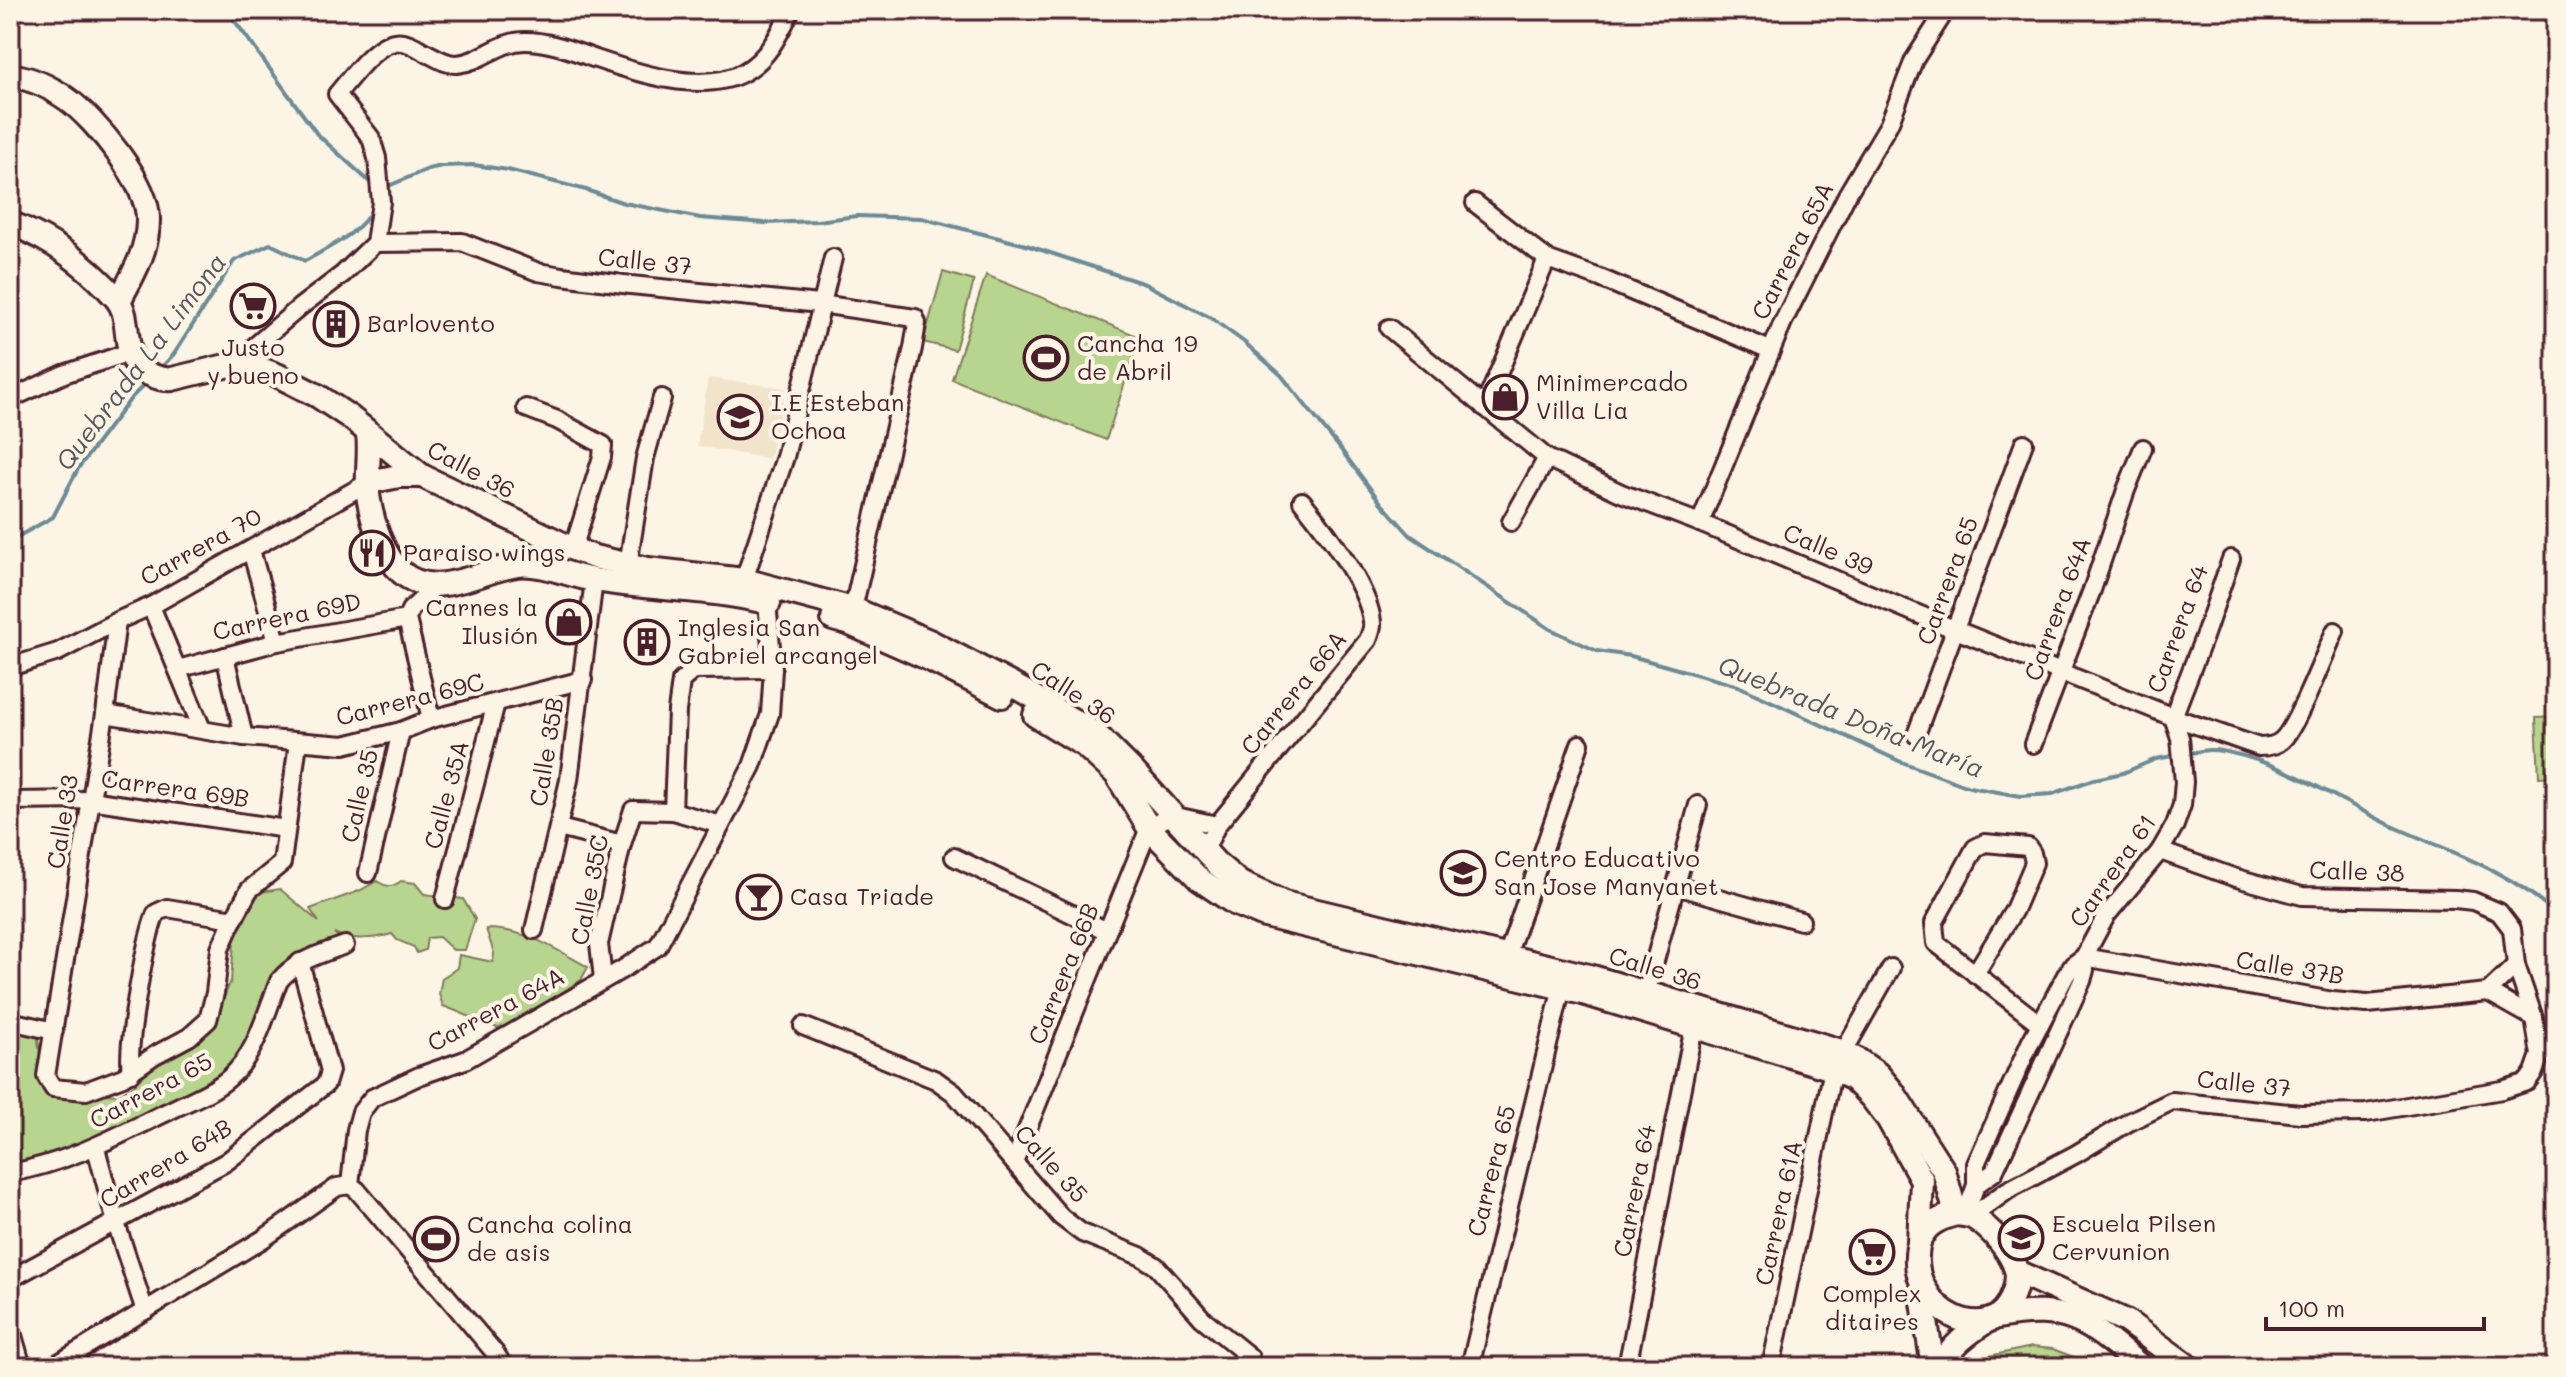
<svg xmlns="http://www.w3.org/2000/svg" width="2566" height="1377" font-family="Mali,sans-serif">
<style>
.built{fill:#f2e4cb}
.green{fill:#b7d58e;stroke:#807a5c;stroke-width:2}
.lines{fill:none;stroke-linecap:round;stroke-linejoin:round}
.stream{stroke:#6c8a96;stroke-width:4}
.street-casing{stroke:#4a1f2b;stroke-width:22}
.secondary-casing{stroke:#4a1f2b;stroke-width:28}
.street{stroke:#fcf5e5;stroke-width:16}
.secondary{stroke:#fcf5e5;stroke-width:22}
.labels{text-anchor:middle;stroke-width:8;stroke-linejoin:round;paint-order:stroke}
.street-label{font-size:24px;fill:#4a1f2b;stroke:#fcf5e5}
.poi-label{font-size:24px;fill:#4a1f2b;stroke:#fcf5e5;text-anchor:start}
.water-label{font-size:26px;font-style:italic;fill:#5b5560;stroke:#fcf5e5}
</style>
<rect width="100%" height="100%" fill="#fcf5e5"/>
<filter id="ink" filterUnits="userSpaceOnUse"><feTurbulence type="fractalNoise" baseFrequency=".0125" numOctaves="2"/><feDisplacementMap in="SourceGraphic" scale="16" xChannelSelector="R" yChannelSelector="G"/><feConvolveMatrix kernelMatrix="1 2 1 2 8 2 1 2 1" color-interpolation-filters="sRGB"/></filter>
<g filter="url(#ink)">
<!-- built -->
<path class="built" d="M708,378l78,10 -17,71 -72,-13z"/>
<!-- green -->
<g class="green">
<path d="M943,272l31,9 -19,69 -32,-8z"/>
<path d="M986,275l154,62 -34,103 -154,-61z"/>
<path d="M2556,717v59l-17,1 -3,-59z"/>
<path d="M377,881c9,6 15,7 24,0l14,2 9,11 39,5 12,20 -10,31h-12l-14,-13 -12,1 -2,12 -8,3 -3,-6 -17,-7 -5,-6c-17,5 -42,7 -58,-1l7,7 -44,18 -18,11 -9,12 -8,36 -33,58 -135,66 -84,25v-142l27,7 6,47 9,12 66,5 16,-10 24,-25 54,-37 19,-42 4,-52 20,-36 25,-4 39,33 -9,-13 49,-18z"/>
<path d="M486,929c40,0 67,19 102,38l-7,13 -78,50c-21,-7 -40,-17 -60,-24l-4,-12 3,-16 15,-10 2,-13 34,7 1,-9z"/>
<path d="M2032,1347l21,2 46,18h-131l21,-11z"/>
</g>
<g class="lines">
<!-- stream -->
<g class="stream">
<path d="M227,10l90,124 56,51"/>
<path d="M384,188l44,-19 14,-3 32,-1 34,5 78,20 38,13 76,15 65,5 52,-2 40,-5 64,2 105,27 119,39 66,34 33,24 37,33 58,72 42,56 29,32 140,94 47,22 34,5 107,30 161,75 70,26 52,9 31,-2 43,-15 28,-6 33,-14 22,-4"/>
<path d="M158,371l16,-17 60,-93 36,-17 35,17c24,-14 57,-28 69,-55"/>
<path d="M10,541l43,-24 26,-50 53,-70 14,-14"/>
<path d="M2187,754c8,-2 16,-4 24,-4 12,0 24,4 36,7 52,15 95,45 143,68 58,26 119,45 166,89"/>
</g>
<!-- street casing -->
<g class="street-casing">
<g id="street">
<path d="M1475,203l72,56 53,19 170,72"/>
<path d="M375,243l87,-1 76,30 24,4 69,9 189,19 95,14 2,5 -4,25 -60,261"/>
<path d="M1389,328l158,130 74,35 79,30 256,107 217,87 86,30c8,0 17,-1 23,-7 15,-13 43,-87 53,-109"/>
<path d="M234,364l66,-57 43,-33 32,-31 6,-41 -4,-44 -6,-20 -34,-44c13,-15 38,-50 58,-52 10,-2 20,4 28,9 11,5 22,14 34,13 25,-2 42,-23 68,-23 24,0 49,10 71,18 41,14 108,36 148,13 24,-13 36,-39 47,-62"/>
<path d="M10,399l54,-25 66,-22"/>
<path d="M1484,407l63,-148"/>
<path d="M526,408l31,12 46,25 -1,12 -29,92"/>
<path d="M1511,522l36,-64"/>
<path d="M1700,523l83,-201 65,-129 41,-69 25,-64 32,-50"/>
<path d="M251,550l26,92"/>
<path d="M628,565l17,-107 17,-60"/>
<path d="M744,580l41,-123 48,-199"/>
<path d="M151,606l51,123"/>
<path d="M117,621l-12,93 -59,362 7,12 33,3 37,-14 32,-22 34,-18 19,-17 7,-27 5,-44 10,-23 19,-36 33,-27 16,-121"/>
<path d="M225,656l19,81"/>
<path d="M10,667l48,-15 59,-31 34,-15 218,-124"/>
<path d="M178,669l99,-27 130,-23"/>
<path d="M105,714l139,23 100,8 57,-14 30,-12 152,-39"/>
<path d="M431,719l-24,-100 3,-9 27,-25"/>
<path d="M1916,735l108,-292"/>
<path d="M2033,744l59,-154 34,-100 17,-42"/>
<path d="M10,801l80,-1 196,29"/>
<path d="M673,811l4,-100 4,-30 13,-11 79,-1"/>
<path d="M559,828l63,16"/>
<path d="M1204,852l13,-27 151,-185c2,-5 5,-13 4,-18 -3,-35 -48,-94 -70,-121"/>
<path d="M954,857l153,74"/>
<path d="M368,873l33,-142"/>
<path d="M1676,886l125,35"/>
<path d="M445,899l51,-196"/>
<path d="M534,930l35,-150 25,-200"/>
<path d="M1507,956l73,-212"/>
<path d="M2084,957l249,44 34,3 121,-12 46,26"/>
<path d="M1975,974l39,-64 20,-47 -2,-10 -4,-6 -43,-4 -10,5 -41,75 2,20 104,81"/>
<path d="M603,979l-4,-35 23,-100 11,-34 40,1 48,14"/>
<path d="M2488,992l28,-27"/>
<path d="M1646,993l52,-188"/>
<path d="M10,1021l44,10"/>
<path d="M803,1026l133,54 18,13 107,124 21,16 58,23 16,10 46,52 48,39"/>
<path d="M1843,1053l48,-85"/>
<path d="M131,1073c-5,-28 14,-132 25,-160l11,-5 67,11"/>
<path d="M96,1148l20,75 29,88"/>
<path d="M1014,1162l135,-334 22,-13 46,10"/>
<path d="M10,1173c58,-10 107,-37 159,-62 19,-10 43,-18 60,-33 28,-24 36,-64 50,-97 17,-21 42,-27 66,-36"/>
<path d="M350,1185l7,5 139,164 8,13"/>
<path d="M1976,1185l18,-13 88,-191 3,-11 -1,-13"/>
<path d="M1965,1215l11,-30v-21l54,-121 36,-68 7,-10 11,-8 22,-41 54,-65 15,-26 7,-20 2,-23 -4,-44 -7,-21 31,-80 27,-78"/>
<path d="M1972,1216l36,-26 68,-36 53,-32 43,-21 128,13 66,-1 136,-23 25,-8 7,-10 6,-17 -6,-37 -18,-53 -4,-36 -13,-17 -26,-11 -18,-2 -153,-3 -69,-19 -73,-26"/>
<path d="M10,1279l216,-117 100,-78 4,-13 -30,-109"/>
<path d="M10,1325l12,42"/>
<path d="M52,1367l211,-128 74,-52 13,-2 6,-55 5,-18 11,-14 47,-22 46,-16 158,-91 35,-23 94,-180 18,-52 3,-45 -6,-67"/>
<path d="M1470,1367l92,-380"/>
<path d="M1627,1367l67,-341"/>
<path d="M1771,1367l62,-298"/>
</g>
</g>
<!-- secondary casing -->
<g class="secondary-casing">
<g id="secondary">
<path d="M10,75c21,3 39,11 57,24 28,20 82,85 81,121 0,30 -15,55 -29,81"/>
<path d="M10,223c41,16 77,42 106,75 19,21 1,63 33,76 8,4 14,6 23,5l62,-15 19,2 24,9 41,21 33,22 71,58 151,73 21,8 54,12 96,11 109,29 78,33 91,48 74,44 38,38 82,91 24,20 44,20 305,73 246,73 23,11 20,14 15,18 51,79 12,43"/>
<path d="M368,434c3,22 -3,45 1,67 4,23 14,54 32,71 33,30 80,-2 116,-7 25,-3 53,11 77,15 59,10 118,8 175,23"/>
<path d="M369,482l30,-6h23"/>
<path d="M833,619l15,4 77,34 77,39"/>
<path d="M1035,715l49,30 32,29 33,54 50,51 35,24 31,13 318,77 250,76 20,10 18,18 17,22 34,61 -3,62"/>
<path d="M1956,1214c7,1 13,1 18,4 16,10 37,33 42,52 2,6 0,18 -3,24 -19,59 -107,17 -95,-47 4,-21 19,-28 38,-33z"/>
<path d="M2017,1272l109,49 63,46"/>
<path d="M1921,1289l12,78"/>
<path d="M1998,1317c71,-14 92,7 143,50"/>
<path d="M1940,1367c11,-21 27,-33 47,-46"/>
</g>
</g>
<!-- street -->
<use href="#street" class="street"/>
<!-- secondary -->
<use href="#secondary" class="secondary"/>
</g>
</g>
<!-- icons -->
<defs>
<g id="supermarket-ring" transform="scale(2.3)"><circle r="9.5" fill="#fcf5e5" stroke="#4a1f2b" stroke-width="1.5"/><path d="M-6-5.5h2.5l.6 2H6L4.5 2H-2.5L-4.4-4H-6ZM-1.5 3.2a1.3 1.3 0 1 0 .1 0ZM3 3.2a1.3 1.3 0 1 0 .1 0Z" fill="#4a1f2b"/></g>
<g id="building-ring" transform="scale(2.3)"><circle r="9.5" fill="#fcf5e5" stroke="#4a1f2b" stroke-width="1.5"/><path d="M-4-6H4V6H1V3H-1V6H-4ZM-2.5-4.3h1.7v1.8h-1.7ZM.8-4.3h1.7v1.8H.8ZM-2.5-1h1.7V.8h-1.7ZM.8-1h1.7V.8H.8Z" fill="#4a1f2b"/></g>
<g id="stadium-ring" transform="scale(2.3)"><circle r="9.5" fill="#fcf5e5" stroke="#4a1f2b" stroke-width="1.5"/><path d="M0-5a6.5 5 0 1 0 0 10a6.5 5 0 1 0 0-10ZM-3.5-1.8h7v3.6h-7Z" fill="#4a1f2b"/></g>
<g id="shop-ring" transform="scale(2.3)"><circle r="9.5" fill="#fcf5e5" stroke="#4a1f2b" stroke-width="1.5"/><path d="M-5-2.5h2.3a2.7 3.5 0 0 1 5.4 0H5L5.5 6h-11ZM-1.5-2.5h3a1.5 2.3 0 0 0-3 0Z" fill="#4a1f2b"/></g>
<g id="school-ring" transform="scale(2.3)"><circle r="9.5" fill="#fcf5e5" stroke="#4a1f2b" stroke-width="1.5"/><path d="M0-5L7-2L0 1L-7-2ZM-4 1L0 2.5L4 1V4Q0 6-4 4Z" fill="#4a1f2b"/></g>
<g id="restaurant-ring" transform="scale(2.3)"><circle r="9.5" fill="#fcf5e5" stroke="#4a1f2b" stroke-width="1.5"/><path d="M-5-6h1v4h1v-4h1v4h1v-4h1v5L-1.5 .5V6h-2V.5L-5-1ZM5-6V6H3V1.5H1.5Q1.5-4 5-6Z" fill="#4a1f2b"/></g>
<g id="bar-ring" transform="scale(2.3)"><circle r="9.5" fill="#fcf5e5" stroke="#4a1f2b" stroke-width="1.5"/><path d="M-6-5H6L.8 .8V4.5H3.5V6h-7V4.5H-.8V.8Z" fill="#4a1f2b"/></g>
</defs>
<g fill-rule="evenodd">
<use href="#supermarket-ring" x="253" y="306"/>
<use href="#building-ring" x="336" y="324"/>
<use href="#stadium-ring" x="1046" y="358"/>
<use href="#shop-ring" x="1505" y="397"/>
<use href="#school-ring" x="740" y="417"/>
<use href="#restaurant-ring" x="372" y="553"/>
<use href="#shop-ring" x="569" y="622"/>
<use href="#building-ring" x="647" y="642"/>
<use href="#school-ring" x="1463" y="873"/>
<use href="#bar-ring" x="759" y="897"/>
<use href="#school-ring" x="2021" y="1238"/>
<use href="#stadium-ring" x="436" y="1239"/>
<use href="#supermarket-ring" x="1872" y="1252"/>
</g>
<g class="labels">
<!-- street labels -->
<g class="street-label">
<text transform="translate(1793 251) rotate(-63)" y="8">Carrera 65A</text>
<text transform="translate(645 262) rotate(6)" y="8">Calle 37</text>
<text transform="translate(471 470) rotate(28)" y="8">Calle 36</text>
<text transform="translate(201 547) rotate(-29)" y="8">Carrera 70</text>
<text transform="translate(1828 550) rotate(23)" y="8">Calle 39</text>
<text transform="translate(1948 581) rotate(-70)" y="8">Carrera 65</text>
<text transform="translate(2058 609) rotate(-70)" y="8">Carrera 64A</text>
<text transform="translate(287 617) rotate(-12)" y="8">Carrera 69D</text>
<text transform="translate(2178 629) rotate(-70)" y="8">Carrera 64</text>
<text transform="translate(1073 693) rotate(33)" y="8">Calle 36</text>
<text transform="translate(1294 693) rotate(-51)" y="8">Carrera 66A</text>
<text transform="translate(410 700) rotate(-14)" y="8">Carrera 69C</text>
<text transform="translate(547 752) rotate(-81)" y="8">Calle 35B</text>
<text transform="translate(175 789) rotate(8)" y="8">Carrera 69B</text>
<text transform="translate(447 795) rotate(-75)" y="8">Calle 35A</text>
<text transform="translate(360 796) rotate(-77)" y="8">Calle 35</text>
<text transform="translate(63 822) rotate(-81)" y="8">Calle 33</text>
<text transform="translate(2113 871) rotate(-55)" y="8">Carrera 61</text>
<text transform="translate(2357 872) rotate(2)" y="8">Calle 38</text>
<text transform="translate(590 890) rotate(-79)" y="8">Calle 35C</text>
<text transform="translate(2290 968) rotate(9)" y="8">Calle 37B</text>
<text transform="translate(1655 969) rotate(17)" y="8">Calle 36</text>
<text transform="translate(1064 974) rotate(-68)" y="8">Carrera 66B</text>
<text transform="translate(496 1010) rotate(-28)" y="8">Carrera 64A</text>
<text transform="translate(2244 1084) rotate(6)" y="8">Calle 37</text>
<text transform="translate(151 1091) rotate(-28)" y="8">Carrera 65</text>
<text transform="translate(166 1164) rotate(-31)" y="8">Carrera 64B</text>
<text transform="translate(1051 1164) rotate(48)" y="8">Calle 35</text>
<text transform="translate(1492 1171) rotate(-76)" y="8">Carrera 65</text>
<text transform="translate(1635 1191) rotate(-79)" y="8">Carrera 64</text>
<text transform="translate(1779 1213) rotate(-78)" y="8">Carrera 61A</text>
</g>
<!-- poi labels -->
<g class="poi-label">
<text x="367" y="332">Barlovento</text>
<text x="1077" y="352">Cancha 19<tspan x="1077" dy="28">de Abril</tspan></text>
<text x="253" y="356" text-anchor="middle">Justo<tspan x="253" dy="28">y bueno</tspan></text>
<text x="1536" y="391">Minimercado<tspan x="1536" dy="28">Villa Lia</tspan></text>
<text x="771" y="411">I.E Esteban<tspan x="771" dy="28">Ochoa</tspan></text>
<text x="403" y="561">Paraiso wings</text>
<text x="538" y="616" text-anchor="end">Carnes la<tspan x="538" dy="28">Ilusión</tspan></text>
<text x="678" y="636">Inglesia San<tspan x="678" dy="28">Gabriel arcangel</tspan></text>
<text x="1494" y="867">Centro Educativo<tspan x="1494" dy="28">San Jose Manyanet</tspan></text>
<text x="790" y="905">Casa Triade</text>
<text x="2052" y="1232">Escuela Pilsen<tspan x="2052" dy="28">Cervunion</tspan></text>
<text x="467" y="1233">Cancha colina<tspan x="467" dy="28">de asis</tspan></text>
<text x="1872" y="1302" text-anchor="middle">Complex<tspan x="1872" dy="28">ditaires</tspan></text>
</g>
<!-- water labels -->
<g class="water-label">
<text transform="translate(141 362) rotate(-53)" y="9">Quebrada La Limona</text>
<text transform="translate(1851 717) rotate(22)" y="9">Quebrada Doña María</text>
</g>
</g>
<!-- margin -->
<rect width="2566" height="1377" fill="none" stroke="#fcf5e5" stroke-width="40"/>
<rect x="20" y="20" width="2526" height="1337" fill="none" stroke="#4a1f2b" stroke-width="3" filter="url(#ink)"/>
<!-- scale -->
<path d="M2266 1317v12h218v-12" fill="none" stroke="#4a1f2b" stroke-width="4"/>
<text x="2278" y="1317" font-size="24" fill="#4a1f2b" stroke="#fcf5e5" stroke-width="6" paint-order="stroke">100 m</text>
</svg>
